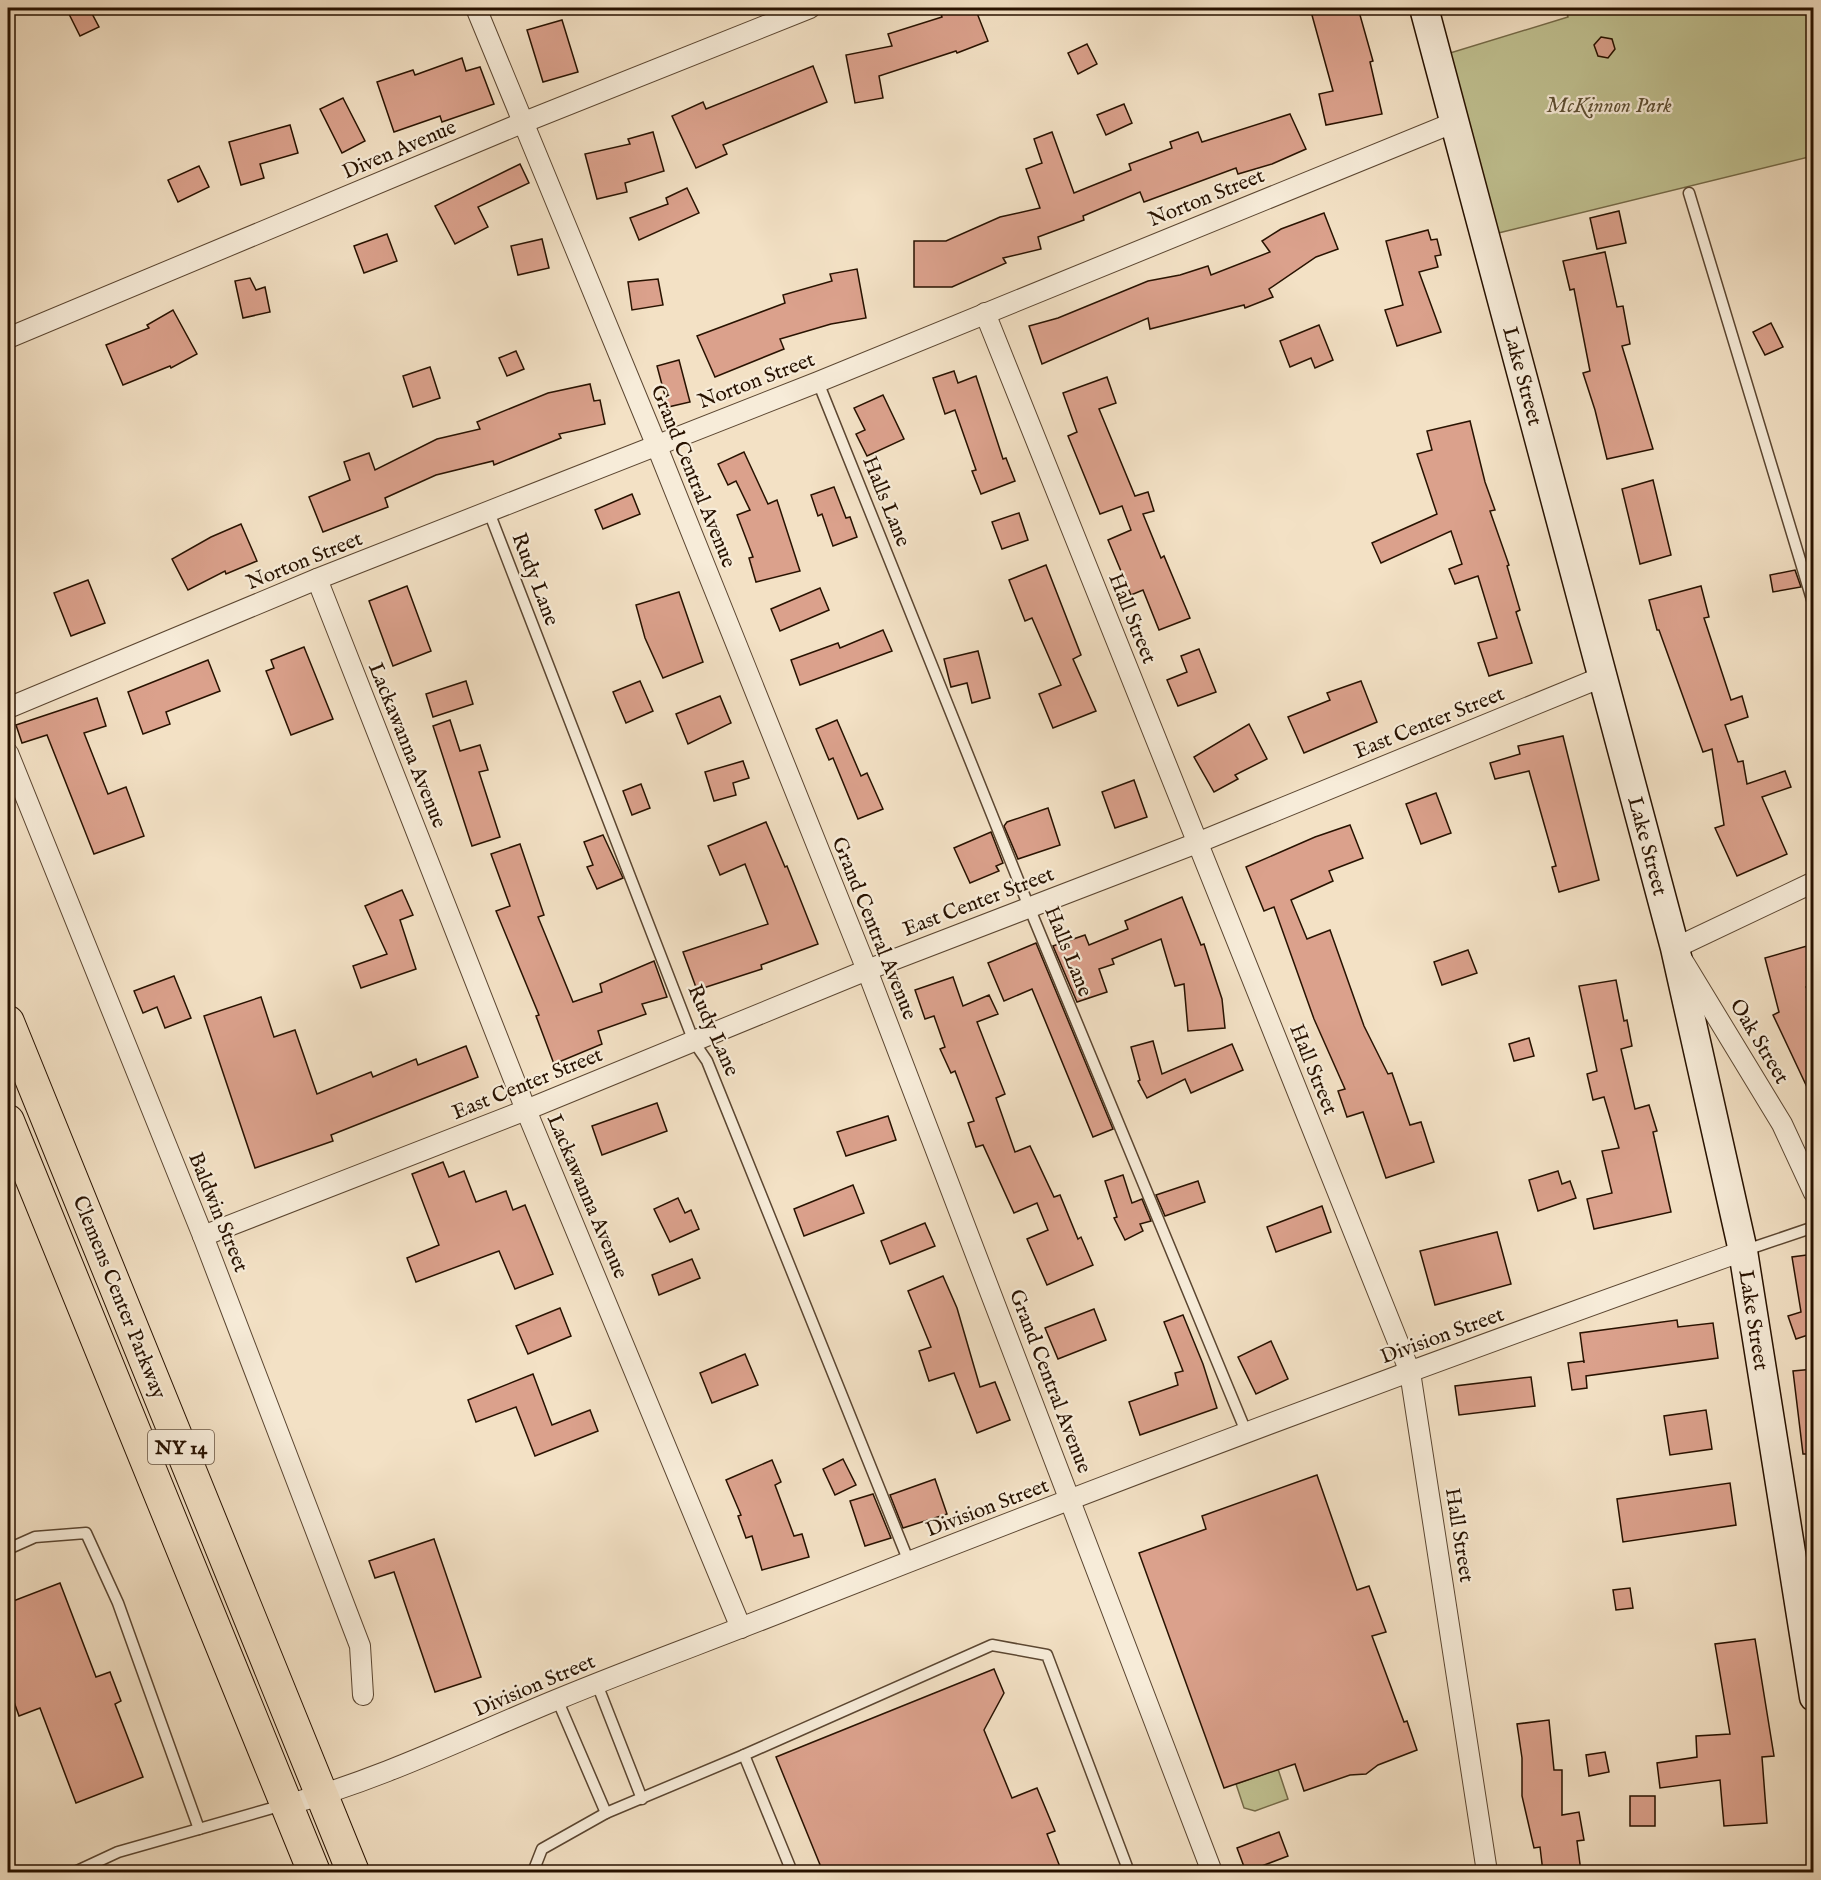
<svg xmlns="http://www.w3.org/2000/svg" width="1821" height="1880" font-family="'IM FELL English',serif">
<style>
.green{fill:#c0c191;stroke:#746a48;stroke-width:1.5}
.building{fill:#dba18c;stroke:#281200;stroke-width:1.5}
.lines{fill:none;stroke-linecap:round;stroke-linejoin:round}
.service-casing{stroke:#5b4631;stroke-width:13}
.minor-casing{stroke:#5b4631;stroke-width:22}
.secondary-casing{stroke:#281200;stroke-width:31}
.primary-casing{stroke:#281200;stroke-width:34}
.service{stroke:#f7ecd9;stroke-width:10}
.minor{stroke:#f7ecd9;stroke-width:20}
.secondary{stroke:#f7ecd9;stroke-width:28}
.primary{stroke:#f3e1c5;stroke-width:32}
.labels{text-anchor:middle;stroke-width:4.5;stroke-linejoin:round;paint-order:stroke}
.shield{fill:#f7ecd9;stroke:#665341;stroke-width:1.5}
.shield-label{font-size:20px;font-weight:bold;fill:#281200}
.park-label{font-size:21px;font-style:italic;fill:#5d4f33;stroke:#f7ecd9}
.street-label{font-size:21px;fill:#281200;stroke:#f7ecd9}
</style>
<rect width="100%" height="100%" fill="#f3e1c5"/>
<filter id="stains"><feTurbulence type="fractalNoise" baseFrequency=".00333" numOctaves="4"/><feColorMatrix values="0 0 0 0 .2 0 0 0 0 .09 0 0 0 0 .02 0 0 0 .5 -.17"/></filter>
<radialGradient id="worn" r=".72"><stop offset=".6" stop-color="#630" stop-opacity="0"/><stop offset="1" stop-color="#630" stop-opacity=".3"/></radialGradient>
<!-- green -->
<g class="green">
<path d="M1566,8h247v148l-327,80 -49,-179 131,-40z"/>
<path d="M1278,1769l10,30 -33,12 -11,-3 -8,-24z"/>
</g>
<!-- building -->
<g class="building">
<path d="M66,8h23l10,19 -19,9z"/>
<path d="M956,8h19l13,33 -31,12 -1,-2 -77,25 4,22 -28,5 -9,-48 46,-9 -4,-12 54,-17 -1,-3z"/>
<path d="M1310,8h48l15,53 -3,1 12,52 -56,11 -7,-31 14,-3z"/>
<path d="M562,20l16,52 -35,10 -16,-52z"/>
<path d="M1601,37l11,2 3,10 -7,9 -10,-2 -4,-11z"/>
<path d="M1087,44l10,20 -19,10 -10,-21z"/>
<path d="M462,58l4,13 14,-4 14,37 -52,18 -2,-6 -46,16 -17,-50 36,-12 2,5z"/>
<path d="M813,66l14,36 -104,43 4,9 -31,14 -24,-52 31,-14 3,7z"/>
<path d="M343,98l22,43 -23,12 -22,-44z"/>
<path d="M1124,104l8,19 -26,12 -9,-20z"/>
<path d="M1290,114l16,35 -34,15 -34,10 -2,-6 -92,34 -4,-10 -57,24 1,4 -46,17 3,12 -38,9 3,5 -54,24h-38v-46h32l54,-24 40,-9 -14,-39 16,-6 -8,-24 18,-7 22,61 57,-23 -2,-6 43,-16 -2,-6 28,-10 4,10z"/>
<path d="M290,125l8,28 -38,11 4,14 -23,7 -12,-43z"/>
<path d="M653,132l11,39 -39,12 2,9 -30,7 -12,-45 45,-10 -2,-5z"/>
<path d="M520,164l9,19 -51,24 10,20 -33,17 -20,-38z"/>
<path d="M199,166l10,21 -31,15 -10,-22z"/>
<path d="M687,188l12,25 -60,27 -9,-22 38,-14 -2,-6z"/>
<path d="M1619,211l7,32 -29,6 -7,-31z"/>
<path d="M1324,213l14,36 -22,8 -47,32 4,8 -28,11 -1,-3 -94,24 -2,-11 -106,46 -13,-38 29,-8 90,-37 32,-6 28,-9 3,9 59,-23 -8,-11 19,-12z"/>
<path d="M1428,230l3,10 6,-1 4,16 -6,1 3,11 -19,5 22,60 -44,14 -12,-36 18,-5 -17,-64z"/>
<path d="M387,234l10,27 -33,12 -10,-27z"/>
<path d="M542,239l7,29 -31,7 -7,-29z"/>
<path d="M1605,252l12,55 6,-1 7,38 -8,2 31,103 -46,10 -12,-49 -12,-37 7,-2 -16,-82 -4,1 -7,-29z"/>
<path d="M857,269l9,49 -35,6 -51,15 4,10 -69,28 -18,-41 88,-33 -2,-8 49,-14 -2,-7z"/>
<path d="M250,278l6,12 9,-3 5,25 -27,6 -8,-37z"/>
<path d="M658,279l5,26 -31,5 -4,-28z"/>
<path d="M173,310l24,44 -26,14 -1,-2 -47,19 -17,-40 43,-17 -2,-3z"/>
<path d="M1771,323l12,24 -18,8 -12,-23z"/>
<path d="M1319,325l14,35 -18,8 -4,-10 -21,9 -10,-26z"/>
<path d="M516,351l8,18 -17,7 -8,-18z"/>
<path d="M679,360l11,42 -22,5 -11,-41z"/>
<path d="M430,367l10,31 -27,9 -10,-31z"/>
<path d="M954,371l4,12 18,-7 27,83 3,-1 9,23 -34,13 -9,-23 4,-1 -21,-60 -10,4 -12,-36z"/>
<path d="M1107,377l9,26 -17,6 36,87 13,-4 6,19 -11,3 18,44 3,-2 26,62 -31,12 -16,-40 -12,5 -23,-55 23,-10 -9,-24 -22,8 -32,-78 9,-4 -14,-39z"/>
<path d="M590,384l4,17 6,-1 5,24 -46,10 2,4 -67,27 -1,-4 -57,14 -51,23 3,9 -65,25 -14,-35 41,-17 -6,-18 25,-9 6,17 62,-31 43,-10 -3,-7 71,-29z"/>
<path d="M883,395l21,44 -37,17 -11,-22 9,-4 -11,-22z"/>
<path d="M1470,421l15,61 10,28 -5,1 19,54 -2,1 13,44 -4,2 16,51 -43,13 -11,-33 19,-5 -19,-62 -23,8 -6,-15 13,-5 -11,-33 -70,32 -9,-20 65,-29 -20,-60 15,-4 -5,-19z"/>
<path d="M744,452l24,52 9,-4 23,71 -44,11 -7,-24 4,-1 -16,-42 13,-5 -14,-29 -8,4 -10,-21z"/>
<path d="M1653,480l18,75 -31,9 -18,-75z"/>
<path d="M834,487l12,31 4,-1 7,20 -24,9 -11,-32 -4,2 -7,-21z"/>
<path d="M632,494l8,20 -37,15 -8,-19z"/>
<path d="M1019,513l9,27 -26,9 -10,-27z"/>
<path d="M241,524l16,37 -31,13 -1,-3 -37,19 -16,-31 39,-22z"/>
<path d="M1046,565l35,90 -8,4 23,52 -43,17 -14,-34 22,-9 -29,-67 -7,3 -16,-41z"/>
<path d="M1795,570l6,17 -28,5 -3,-17z"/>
<path d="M88,580l17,43 -34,13 -17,-43z"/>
<path d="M407,586l24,65 -38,15 -24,-65z"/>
<path d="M1701,586l8,31 -5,1 27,82 11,-4 6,21 -23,8 13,37 5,-1 4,23 38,-13 6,16 -29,10 25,57 -50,22 -22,-48 9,-3 -12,-76 -9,3 -44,-122h-2l-8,-30z"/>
<path d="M820,588l9,22 -49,21 -9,-22z"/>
<path d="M679,592l24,70 -40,16 -18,-40 -9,-33z"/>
<path d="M883,630l9,21 -92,34 -9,-25 47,-17 2,5z"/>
<path d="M304,647l29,72 -42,16 -25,-64 8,-3 -3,-8z"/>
<path d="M1199,649l17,43 -38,14 -11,-26 20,-8 -6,-16z"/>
<path d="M978,651l12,47 -18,5 -5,-20 -16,4 -7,-28z"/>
<path d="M208,660l12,31 -54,21 4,12 -27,10 -15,-42z"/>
<path d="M466,681l7,23 -40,13 -7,-23z"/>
<path d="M640,681l13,30 -27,12 -13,-31z"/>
<path d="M1361,681l16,41 -73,31 -16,-36 42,-17 -3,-7z"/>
<path d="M720,696l11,27 -43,21 -12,-30z"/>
<path d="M97,698l9,28 -22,7 24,61 18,-7 18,49 -50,18 -47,-119 -25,8 -6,-18z"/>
<path d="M450,720l10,31 20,-6 8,25 -9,2 21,65 -28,9 -39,-120z"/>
<path d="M837,720l24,56 6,-3 16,36 -25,10 -25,-61 -4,2 -13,-31z"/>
<path d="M1249,724l18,35 -32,16 3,4 -24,13 -20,-35z"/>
<path d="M1563,736l36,144 -40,12 -7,-25 4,-1 -27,-95 -34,8 -5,-16 30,-9 -2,-8z"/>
<path d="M743,761l6,17 -16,5 3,12 -22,6 -9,-29z"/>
<path d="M1134,780l13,37 -32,11 -13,-36z"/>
<path d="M641,784l9,24 -18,7 -9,-24z"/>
<path d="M1436,793l15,40 -30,11 -15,-40z"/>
<path d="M1048,808l12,37 -42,14 -14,-33 3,-4z"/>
<path d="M766,822l19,45 2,-1 31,78 -57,21 1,4 -65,21 -14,-38 85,-28 -23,-60 -25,11 -12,-29z"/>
<path d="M1350,825l13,33 -34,13 4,10 -42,19 16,39 23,-9 34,96 24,48 4,-1 18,52 11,-3 13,40 -48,16 -23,-66 -16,5 -9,-26 7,-2 -31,-70 -40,-112 -10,4 -18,-44 69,-30z"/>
<path d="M991,832l12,31 -7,3 3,5 -29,12 -16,-35z"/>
<path d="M603,835l20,43 -26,11 -10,-22 6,-2 -9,-23z"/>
<path d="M520,844l24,71 -6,2 35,85 29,-10 -2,-8 54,-23 13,36 -25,7 4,10 -48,17 4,13 -48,20 -18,-48 3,-1 -43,-104 14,-5 -19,-52z"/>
<path d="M402,890l11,25 -13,5 16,49 -55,19 -8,-22 34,-12 -22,-48z"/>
<path d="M1182,897l19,48 3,-1 18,55 3,29 -37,3 -4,-47 -9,2 -14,-47 -49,20 2,5 -15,5 8,23 -30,10 -24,-56 32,-11 4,10 39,-16 -3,-8z"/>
<path d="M1036,943l77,186 -20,8 -61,-148 -28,12 -16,-38z"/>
<path d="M1814,944v41l-8,2 8,17v98l-41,-87 6,-3 -14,-54z"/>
<path d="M1468,950l9,23 -35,12 -8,-23z"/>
<path d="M174,976l17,42 -26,10 -8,-21 -14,6 -9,-22z"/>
<path d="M953,977l10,29 26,-11 9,19 -21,8 28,72 -9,4 19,54 15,-6 24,51 6,-2 18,44 3,-2 12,28 -46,20 -20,-46 21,-9 -11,-27 -23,10 -31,-68 -7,2 -8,-24 6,-2 -19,-50 -4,2 -11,-24 5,-2 -11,-31 -9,3 -10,-29z"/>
<path d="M1616,980l8,41 3,-1 5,26 -11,3 14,60 14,-4 8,26 -4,1 18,80 -77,17 -7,-30 25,-6 -10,-42 17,-3 -15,-51 -11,3 -6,-26 10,-3 -18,-85z"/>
<path d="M261,997l13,40 21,-7 22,64 54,-22 2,5 43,-18 2,6 48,-19 12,31 -147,58 2,6 -78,27 -51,-152z"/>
<path d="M1529,1038l5,18 -20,5 -5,-17z"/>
<path d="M1153,1041l9,33 70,-30 11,26 -52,23 -6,-14 -38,19 -9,-17 2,-1 -9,-33z"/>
<path d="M657,1103l10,28 -65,24 -10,-29z"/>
<path d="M888,1116l8,24 -50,16 -9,-24z"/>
<path d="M443,1162l6,15 15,-6 12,31 30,-11 7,19 12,-5 28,69 -38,15 -16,-38 -83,31 -9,-24 32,-13 -27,-71z"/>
<path d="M1558,1171l4,13 8,-3 6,17 -38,13 -9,-31z"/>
<path d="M1123,1175l9,28 10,-4 9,22 -11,3 3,7 -18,9 -11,-22 3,-1 -12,-36z"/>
<path d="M1198,1181l7,21 -40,14 -9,-21z"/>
<path d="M853,1185l11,28 -60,23 -10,-27z"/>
<path d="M678,1198l7,15 6,-3 8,19 -29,13 -16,-33z"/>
<path d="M1322,1206l9,26 -55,20 -9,-25z"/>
<path d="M925,1223l10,23 -45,18 -9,-23z"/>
<path d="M1497,1232l14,52 -76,21 -15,-54z"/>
<path d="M1814,1254v79l-18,6 -8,-23 13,-4 -9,-55z"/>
<path d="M692,1259l8,19 -41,17 -7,-20z"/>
<path d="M943,1276l14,32 23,79 15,-5 15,38 -33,13 -23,-60 -25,8 -10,-30 12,-4 -23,-56z"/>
<path d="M560,1308l11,28 -43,18 -12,-28z"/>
<path d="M1094,1309l12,31 -48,19 -13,-31z"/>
<path d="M1183,1315l20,49 14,44 -77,27 -11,-33 49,-17 -3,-12 8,-2 -19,-49z"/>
<path d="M1677,1320l1,7 35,-4 5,35 -132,18 1,12 -15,2 -4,-27 16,-2v2l-4,-30z"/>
<path d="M1271,1341l17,38 -32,15 -18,-37z"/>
<path d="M745,1354l13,31 -46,18 -12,-30z"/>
<path d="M1814,1369v85h-11l-10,-83z"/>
<path d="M533,1374l19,51 38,-15 8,21 -63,25 -19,-49 -40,15 -8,-22z"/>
<path d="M1531,1377l4,29 -76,9 -4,-29z"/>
<path d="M1706,1410l6,39 -42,6 -6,-39z"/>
<path d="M843,1459l13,26 -21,10 -12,-26z"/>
<path d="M772,1460l9,22 -6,3 19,51 8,-2 7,23 -47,13 -10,-34 -6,2 -8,-22 3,-1 -15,-35z"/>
<path d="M1317,1475l40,115 12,-4 17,46 -14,4 32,86 3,-1 10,29 -39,15 -12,9 -16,1 -46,16 -9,-27 -71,24 -85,-235 67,-24 -4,-13z"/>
<path d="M935,1479l12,35 -44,14 -13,-33z"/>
<path d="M1730,1483l6,42 -113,17 -6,-43z"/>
<path d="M873,1494l18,44 -26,8 -15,-45z"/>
<path d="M434,1539l47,138 -46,15 -41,-120 -19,6 -6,-17z"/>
<path d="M60,1583l36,94 14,-5 11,29 -6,3 28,73 -67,26 -36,-95 -21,8 -11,-31v-82z"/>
<path d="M1630,1588l3,20 -17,2 -3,-20z"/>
<path d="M1755,1639l19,117 -12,1 5,66 -43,3 -4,-46 -60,8 -3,-25 40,-6 -1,-21 34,-2 -15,-90z"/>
<path d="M994,1669l10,24 -20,37 28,68 25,-10 18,43 -8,3 15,38h-239l-47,-115z"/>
<path d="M1549,1720l5,50h8v45l17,-3 5,28 -7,1 4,31h-38l-3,-25 -6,1 -12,-52v-38l-5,-34z"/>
<path d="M1605,1752l4,20 -20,4 -3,-21z"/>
<rect x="1630" y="1796" width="25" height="30"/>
<path d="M1279,1832l9,24 -42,16 -9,-24z"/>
</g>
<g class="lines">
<!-- service casing -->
<g class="service-casing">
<g id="service">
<path d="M1689,193l125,413"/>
<path d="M818,382l211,525 218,527"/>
<path d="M489,512l205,530 13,19 202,501"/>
<path d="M1743,1251l71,-24"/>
<path d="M8,1549l27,-12 51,-4 32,70 81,226"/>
<path d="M597,1684l45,115"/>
<path d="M557,1699l49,114"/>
<path d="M744,1755l248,-110 55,10 82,217"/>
<path d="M75,1872l43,-20 165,-47"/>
<path d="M533,1872l9,-23 64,-36 138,-58 48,117"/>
</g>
</g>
<!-- minor casing -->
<g class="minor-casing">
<g id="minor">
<path d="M476,8l180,436 211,526 345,902"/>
<path d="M985,313l425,1059 77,500"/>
<path d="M8,338l514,-215 288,-115"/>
<path d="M317,579l209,531 215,518"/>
<path d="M8,708l309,-129 501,-197 637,-260"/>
<path d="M8,753l195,483 157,410 3,49"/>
<path d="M1814,882l-139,66 107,176 32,69"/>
<path d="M203,1236l323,-126 341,-140 330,-127 405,-166"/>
<path d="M286,1805c94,-25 180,-68 270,-105 82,-34 166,-64 248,-97 311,-123 624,-240 939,-352"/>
</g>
</g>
<!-- secondary casing -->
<g class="secondary-casing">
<path id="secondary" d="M1424,8l251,940 68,303 71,446"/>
</g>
<!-- primary casing -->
<g class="primary-casing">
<g id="primary">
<path d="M8,1022l345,850"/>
<path d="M8,1121l306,751"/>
</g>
</g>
<!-- service -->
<use href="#service" class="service"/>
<!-- minor -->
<use href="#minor" class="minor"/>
<!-- secondary -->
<use href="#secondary" class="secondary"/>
<!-- primary -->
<use href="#primary" class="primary"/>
</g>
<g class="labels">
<!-- shield labels -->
<rect class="shield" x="148" y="1430" width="66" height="34" rx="4.5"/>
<g class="shield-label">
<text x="181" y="1454">NY 14</text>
</g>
<!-- park labels -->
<g class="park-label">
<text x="1609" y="112">McKinnon Park</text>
</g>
<!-- street labels -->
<g class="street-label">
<text transform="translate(399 149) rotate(-23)" y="7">Diven Avenue</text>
<text transform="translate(1206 197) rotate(-22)" y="7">Norton Street</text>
<text transform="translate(1523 376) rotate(75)" y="7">Lake Street</text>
<text transform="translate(756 380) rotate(-21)" y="7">Norton Street</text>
<text transform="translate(694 476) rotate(68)" y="7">Grand Central Avenue</text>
<text transform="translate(887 501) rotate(68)" y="7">Halls Lane</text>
<text transform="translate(304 560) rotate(-22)" y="7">Norton Street</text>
<text transform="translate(536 579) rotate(69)" y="7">Rudy Lane</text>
<text transform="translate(1133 618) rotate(68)" y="7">Hall Street</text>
<text transform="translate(1429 722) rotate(-22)" y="7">East Center Street</text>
<text transform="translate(408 745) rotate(68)" y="7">Lackawanna Avenue</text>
<text transform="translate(1648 846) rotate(75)" y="7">Lake Street</text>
<text transform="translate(978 901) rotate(-21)" y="7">East Center Street</text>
<text transform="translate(875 928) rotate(68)" y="7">Grand Central Avenue</text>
<text transform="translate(1069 951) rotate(68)" y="7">Halls Lane</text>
<text transform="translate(714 1030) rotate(66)" y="7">Rudy Lane</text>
<text transform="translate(1760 1041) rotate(59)" y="7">Oak Street</text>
<text transform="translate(1314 1069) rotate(68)" y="7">Hall Street</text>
<text transform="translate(527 1083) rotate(-22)" y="7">East Center Street</text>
<text transform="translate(588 1196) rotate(67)" y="7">Lackawanna Avenue</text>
<text transform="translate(219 1212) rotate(68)" y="7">Baldwin Street</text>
<text transform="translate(120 1297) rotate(68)" y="7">Clemens Center Parkway</text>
<text transform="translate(1754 1320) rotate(81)" y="7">Lake Street</text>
<text transform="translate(1442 1335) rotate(-20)" y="7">Division Street</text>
<text transform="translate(1051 1381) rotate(69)" y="7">Grand Central Avenue</text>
<text transform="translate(987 1507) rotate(-21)" y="7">Division Street</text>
<text transform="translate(1460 1535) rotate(81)" y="7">Hall Street</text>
<text transform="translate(534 1685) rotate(-23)" y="7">Division Street</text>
</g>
</g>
<!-- margin -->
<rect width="1821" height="1880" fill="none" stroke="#f3e1c5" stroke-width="30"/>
<rect x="9" y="9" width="1803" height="1862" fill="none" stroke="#281200" stroke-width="3"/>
<rect x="15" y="15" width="1791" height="1850" fill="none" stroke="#281200" stroke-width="1.5"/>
<rect width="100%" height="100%" filter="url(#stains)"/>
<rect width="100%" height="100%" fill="url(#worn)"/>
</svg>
